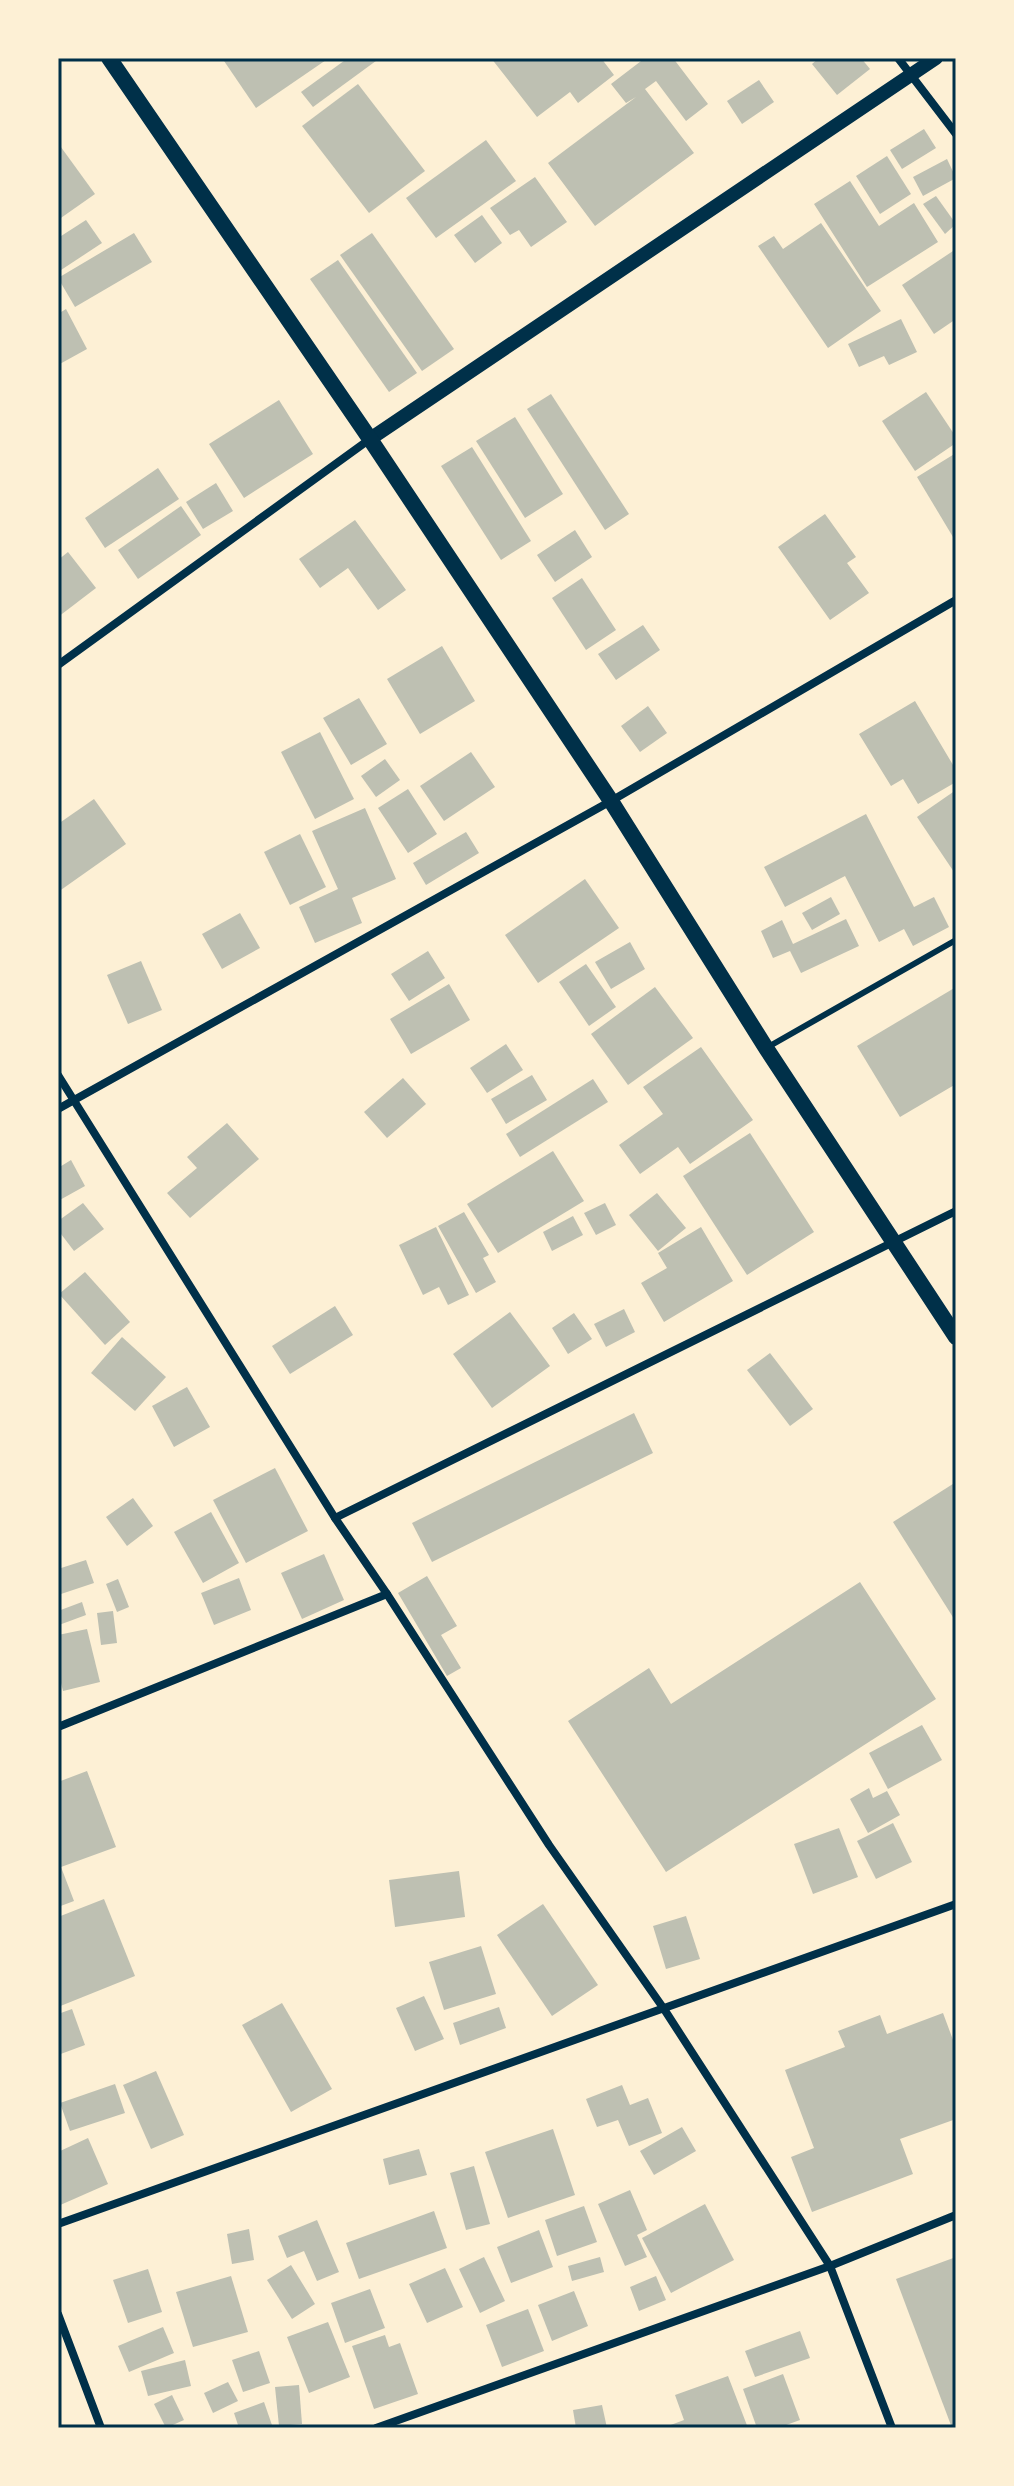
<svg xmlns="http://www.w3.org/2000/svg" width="1014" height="2486" font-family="Quicksand,sans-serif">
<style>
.building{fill:#bec0b2}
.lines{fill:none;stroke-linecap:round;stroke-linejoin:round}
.service{stroke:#003049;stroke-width:6}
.minor{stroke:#003049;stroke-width:8}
.tertiary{stroke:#003049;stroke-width:14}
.secondary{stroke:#003049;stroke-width:16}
.neatline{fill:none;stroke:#003049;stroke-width:3}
</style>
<rect width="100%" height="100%" fill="#fdf0d5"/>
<!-- building -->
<g class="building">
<path d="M222,58h107l-73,50z"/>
<path d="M348,58h32l-67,49 -12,-15z"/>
<path d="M491,58h110l13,17 -36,28 -8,-11 -33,25z"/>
<path d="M645,58h28l35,46 -22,17 -30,-40 -11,8 49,64 -99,73 -47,-63 88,-66 -10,6 -15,-19z"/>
<path d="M819,58h42l9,11 -33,26 -25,-31z"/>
<path d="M759,80l15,22 -32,22 -15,-23z"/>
<path d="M358,84l67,87 -56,42 -67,-87z"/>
<path d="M924,129l12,19 -34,21 -12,-19z"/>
<path d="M486,140l30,41 -80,57 -30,-40z"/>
<path d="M58,143l37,51 -37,26z"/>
<path d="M887,156l24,38 -31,20 -24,-38z"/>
<path d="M947,159l9,19 -33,18 -10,-19z"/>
<path d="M535,177l32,45 -36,25 -12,-17 -9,5 -20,-27z"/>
<path d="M850,181l29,45 35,-23 24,39 -71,45 -53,-83z"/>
<path d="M936,196l20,28 -11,10 -22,-30z"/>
<path d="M482,215l20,28 -27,20 -21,-28z"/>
<path d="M86,220l16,23 -44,29v-34z"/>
<path d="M821,223l60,88 -53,37 -70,-102 16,-10 9,13z"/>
<path d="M134,233l18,29 -77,45 -17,-29z"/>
<path d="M372,233l82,116 -32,22 -82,-116z"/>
<path d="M956,249v70l-22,15 -32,-49z"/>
<path d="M338,260l79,113 -28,19 -79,-113z"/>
<path d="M66,309l21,40 -29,16v-51z"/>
<path d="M901,319l16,33 -28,13 -5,-9 -25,11 -11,-23z"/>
<path d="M926,392l30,45v6l-41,28 -33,-50z"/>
<path d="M551,394l78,120 -24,16 -78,-121z"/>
<path d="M279,400l34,54 -69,44 -35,-54z"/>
<path d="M515,417l48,77 -38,24 -49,-77z"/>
<path d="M472,447l59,94 -30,19 -60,-94z"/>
<path d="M956,453v89l-39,-65z"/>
<path d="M158,468l21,31 -74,49 -20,-30z"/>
<path d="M216,483l17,28 -30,18 -17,-27z"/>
<path d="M181,506l20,29 -63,44 -20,-29z"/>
<path d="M825,514l31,43 -9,6 22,30 -39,27 -52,-73z"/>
<path d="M355,520l51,70 -28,20 -30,-42 -28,20 -21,-29z"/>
<path d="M575,530l17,27 -37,25 -18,-27z"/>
<path d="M68,552l28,36 -38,29v-57z"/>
<path d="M582,578l34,52 -30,20 -34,-52z"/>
<path d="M643,625l17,25 -44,30 -18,-26z"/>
<path d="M442,646l33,55 -55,33 -33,-55z"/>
<path d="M359,698l28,46 -36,21 -28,-47z"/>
<path d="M915,701l41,69v12l-38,22 -15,-25 -12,7 -32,-52z"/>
<path d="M648,706l19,27 -27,19 -19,-26z"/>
<path d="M320,732l34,67 -39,20 -34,-67z"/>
<path d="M471,752l24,35 -51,34 -24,-35z"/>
<path d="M385,759l15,21 -24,17 -15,-21z"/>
<path d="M408,789l29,45 -29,19 -30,-45z"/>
<path d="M956,790v85l-39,-58z"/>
<path d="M94,799l32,45 -68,48v-68z"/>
<path d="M365,808l31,71 -44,19 10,25 -47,20 -16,-36 39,-18 -26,-58z"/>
<path d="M866,814l48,93 20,-10 15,30 -36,19 -9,-17 -25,13 -34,-66 -60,31 -21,-40z"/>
<path d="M466,832l13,21 -53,32 -13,-22z"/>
<path d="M300,834l26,53 -36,18 -26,-53z"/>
<path d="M585,879l34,49 -81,55 -33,-48z"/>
<path d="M831,897l9,17 -28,16 -10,-17z"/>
<path d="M240,913l20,35 -38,21 -20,-35z"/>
<path d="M846,919l13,27 -58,27 -11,-22 -17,7 -12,-27 21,-11 11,24z"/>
<path d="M630,942l15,27 -34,20 -16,-27z"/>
<path d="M428,951l17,27 -36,23 -18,-27z"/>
<path d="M141,961l21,49 -34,14 -21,-49z"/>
<path d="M586,964l30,43 -27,19 -30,-44z"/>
<path d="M449,984l21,36 -59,34 -21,-35z"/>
<path d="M655,987l38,51 -65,47 -37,-51z"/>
<path d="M956,987v97l-56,33 -43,-71z"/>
<path d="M506,1044l17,26 -36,23 -17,-25z"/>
<path d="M701,1047l52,73 -63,44 -12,-17 -38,27 -21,-29 44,-31 -20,-27z"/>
<path d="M532,1075l15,25 -41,24 -15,-25z"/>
<path d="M403,1078l23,26 -39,34 -23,-26z"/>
<path d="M593,1079l15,23 -88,55 -14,-23z"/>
<path d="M227,1123l32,36 -69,59 -23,-25 30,-25 -10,-11z"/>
<path d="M750,1133l64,99 -67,43 -64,-99z"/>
<path d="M553,1151l31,50 -86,52 -31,-49z"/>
<path d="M71,1160l14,26 -27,15v-33z"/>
<path d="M657,1193l29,35 -28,23 -29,-36z"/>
<path d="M83,1203l21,26 -30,22 -16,-21v-9z"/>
<path d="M605,1203l11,22 -20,10 -12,-22z"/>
<path d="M464,1212l25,43 -6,3 13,24 -20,11 -38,-67z"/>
<path d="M573,1216l10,19 -31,16 -9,-19z"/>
<path d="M436,1227l33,68 -21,10 -9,-18 -16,8 -24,-50z"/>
<path d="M701,1227l32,54 -69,41 -23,-39 26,-15 -9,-15z"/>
<path d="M85,1272l45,50 -25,23 -46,-51z"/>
<path d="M335,1306l18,29 -63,39 -18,-28z"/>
<path d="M624,1309l11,23 -29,15 -12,-23z"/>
<path d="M510,1312l40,54 -58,42 -39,-54z"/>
<path d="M574,1313l18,26 -24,15 -16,-26z"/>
<path d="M122,1337l44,40 -31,34 -44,-38z"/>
<path d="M770,1353l43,56 -23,17 -43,-56z"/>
<path d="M187,1387l23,40 -36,20 -22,-41z"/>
<path d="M634,1413l19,40 -221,109 -20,-39z"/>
<path d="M275,1468l33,63 -62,32 -33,-63z"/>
<path d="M956,1482v140l-63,-100z"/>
<path d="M133,1498l20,28 -26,20 -21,-29z"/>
<path d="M211,1512l28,51 -36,20 -29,-51z"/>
<path d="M324,1554l20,46 -42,19 -21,-46z"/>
<path d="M86,1560l8,23 -36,12v-26z"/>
<path d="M427,1576l30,50 -16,9 20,33 -14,8 -49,-83z"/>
<path d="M239,1578l12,32 -37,15 -13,-32z"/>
<path d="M118,1579l11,28 -12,5 -11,-28z"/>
<path d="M860,1582l76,117 -270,173 -98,-151 81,-53 22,36z"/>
<path d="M82,1602l4,13 -27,10 -1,-14z"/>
<path d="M113,1611l4,32 -16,2 -4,-32z"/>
<path d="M87,1629l13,53 -37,9 -5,-20v-36z"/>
<path d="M922,1725l20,35 -54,29 -19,-36z"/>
<path d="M87,1771l29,76 -55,20 13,34 -16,6v-125z"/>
<path d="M869,1788l4,10 14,-7 13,24 -32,18 -18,-34z"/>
<path d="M893,1823l19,39 -36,17 -19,-38z"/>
<path d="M839,1828l19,49 -45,17 -19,-50z"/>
<path d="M459,1871l6,46 -70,10 -6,-47z"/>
<path d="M104,1899l31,77 -77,31v-90z"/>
<path d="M543,1904l55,81 -46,31 -55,-81z"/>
<path d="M686,1916l14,43 -34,10 -13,-43z"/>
<path d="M481,1946l15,48 -52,16 -15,-48z"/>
<path d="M424,1996l20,43 -29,12 -19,-43z"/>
<path d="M282,2003l50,86 -41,23 -49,-87z"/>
<path d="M499,2007l7,21 -46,17 -7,-22z"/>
<path d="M72,2009l13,36 -27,10v-41z"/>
<path d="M943,2013l13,35v71l-56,20 13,35 -101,38 -21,-55 23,-9 -29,-78 60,-23 -7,-16 42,-16 7,19z"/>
<path d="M156,2071l28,64 -33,14 -28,-64z"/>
<path d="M115,2084l10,29 -55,18 -10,-28z"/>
<path d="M622,2085l8,20 18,-7 14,35 -33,13 -11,-26 -21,7 -11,-28z"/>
<path d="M682,2127l14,24 -42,24 -14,-24z"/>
<path d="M553,2129l22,66 -67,23 -23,-66z"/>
<path d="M88,2138l20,46 -50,22v-54z"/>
<path d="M419,2149l8,26 -38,10 -6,-26z"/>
<path d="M474,2166l16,58 -24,6 -16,-57z"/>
<path d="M630,2190l17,40 -10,5 10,22 -22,9 -27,-62z"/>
<path d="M705,2204l29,56 -63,33 -29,-55z"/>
<path d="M584,2206l13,36 -40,14 -12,-36z"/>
<path d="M434,2211l13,37 -88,31 -13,-36z"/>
<path d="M317,2220l22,52 -22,9 -13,-30 -17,7 -9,-22z"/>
<path d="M249,2229l5,31 -22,4 -5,-30z"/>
<path d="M539,2230l14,37 -42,16 -14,-36z"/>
<path d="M484,2257l21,44 -25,12 -21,-44z"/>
<path d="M600,2257l4,15 -32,9 -4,-15z"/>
<path d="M956,2257v171h-4l-56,-149z"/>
<path d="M291,2265l24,39 -23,15 -25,-39z"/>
<path d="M445,2268l18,39 -36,16 -18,-39z"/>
<path d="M148,2269l14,43 -34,11 -15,-43z"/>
<path d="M231,2276l17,56 -55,15 -17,-55z"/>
<path d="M656,2276l10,24 -27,11 -9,-24z"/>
<path d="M370,2289l15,39 -40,15 -14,-40z"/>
<path d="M574,2291l14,35 -36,15 -14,-36z"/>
<path d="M528,2309l16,42 -42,16 -16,-42z"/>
<path d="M328,2322l22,55 -41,16 -22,-56z"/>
<path d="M163,2327l11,26 -45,19 -11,-26z"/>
<path d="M800,2331l10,27 -55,19 -10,-26z"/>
<path d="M385,2335l4,12 11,-4 18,51 -44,15 -22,-63z"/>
<path d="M259,2351l11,32 -27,9 -11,-32z"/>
<path d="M185,2360l6,26 -43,10 -7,-25z"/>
<path d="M783,2374l17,46 -22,8h-21l-14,-39z"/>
<path d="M728,2376l20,52h-79l-1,-2 16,-6 -9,-25z"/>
<path d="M228,2382l10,19 -25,12 -9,-20z"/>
<path d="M299,2385l3,39 -23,2 -4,-39z"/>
<path d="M172,2395l12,25 -18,8 -12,-24z"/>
<path d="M264,2402l9,26h-34l-5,-15z"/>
<path d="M602,2405l5,23h-31l-3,-18z"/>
</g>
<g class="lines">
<!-- service -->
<path class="service" d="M768,1047l188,-107"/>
<!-- minor -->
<g class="minor">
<path d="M898,58l58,76"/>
<path d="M58,665l312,-226"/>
<path d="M58,1075l277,443 52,76 162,251 115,164 166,257 62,162"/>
<path d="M58,1109l553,-308 345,-201"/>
<path d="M335,1518l621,-307"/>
<path d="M58,1727l329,-133"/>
<path d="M58,2224l898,-320"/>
<path d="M58,2314l43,114"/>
<path d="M376,2428l454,-162 126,-51"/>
</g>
<!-- tertiary -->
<path class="tertiary" d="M370,439l566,-381"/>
<!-- secondary -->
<path class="secondary" d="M109,58l261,381 241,362 155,247 190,289"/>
</g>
<!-- border -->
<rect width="1014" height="2486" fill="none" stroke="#fdf0d5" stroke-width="120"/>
<rect x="60" y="60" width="894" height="2366" class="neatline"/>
</svg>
